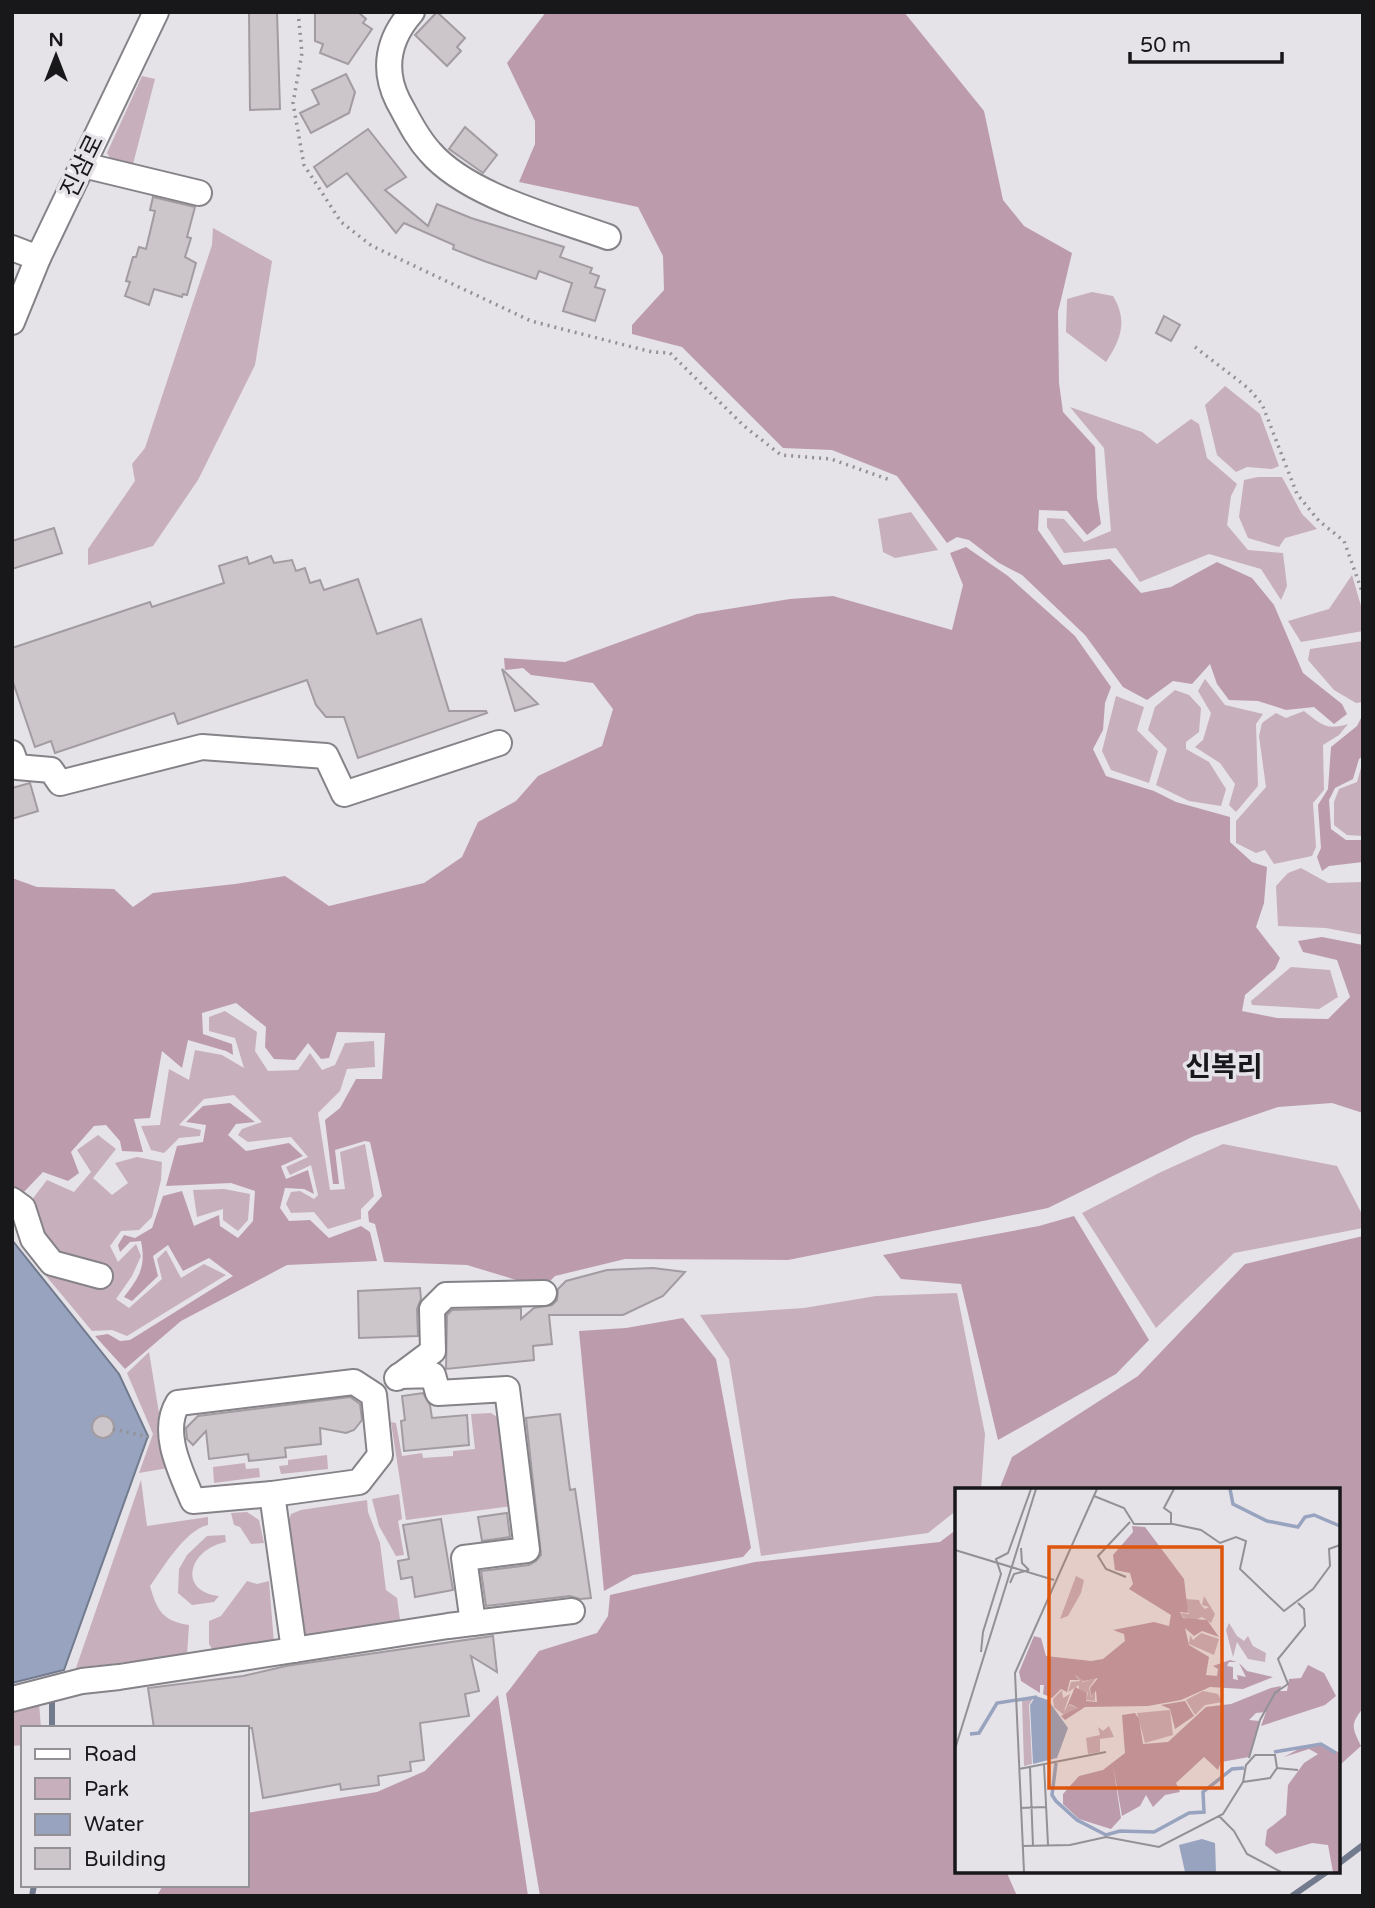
<svg xmlns="http://www.w3.org/2000/svg" width="1375" height="1908" font-family="'Varela Round','Noto Sans KR',sans-serif">
<style>
.green{fill:#c7afbb}
.forest{fill:#bc9cac}
.water{fill:#98a4bf;stroke:#727a8d;stroke-width:2}
.lines{fill:none;stroke-linecap:round;stroke-linejoin:round}
.stream{stroke:#727a8d;stroke-width:6}
.building{fill:#ccc6cb;stroke:#a29ca1;stroke-width:2}
.minor-casing{stroke:#858288;stroke-width:28}
.path{stroke:#949196;stroke-width:3.5;stroke-dasharray:2 5;stroke-linecap:butt}
.minor{stroke:#fff;stroke-width:24}
.labels{text-anchor:middle;stroke-width:7;stroke-linejoin:round;paint-order:stroke}
.street-label{font-size:24px;fill:#181719;stroke:#e5e2e8}
.quarter-label{font-size:28px;font-weight:bold;fill:#181719;stroke:#e5e2e8}
.inset-river{fill:none;stroke:#98a4bf;stroke-width:3.5}
.inset-road{fill:none;stroke:#939195;stroke-width:2}
.view{fill:#de560d;fill-opacity:0.15;stroke:#de560d;stroke-width:3.5}
.inset-edge{fill:none;stroke:#181719;stroke-width:3.5}
</style>
<rect width="100%" height="100%" fill="#e5e2e8"/>
<!-- green -->
<g class="green">
<path d="M142,76l13,3 -23,89 -19,-6 -6,-9z"/>
<path d="M213,228l59,33 -17,104 -57,115 -45,66 -65,19v-16l47,-68 -3,-17 13,-16 67,-203z"/>
<path d="M1092,292l21,4c15,25 8,43 -7,66l-40,-30 1,-33z"/>
<path d="M1225,386l35,28 19,52 -7,3 -25,-2 -11,5 -19,-17 -12,-50z"/>
<path d="M1070,407l72,25 15,12 34,-25 8,5 8,34 30,26 -6,12 -4,29 21,25 35,3 4,33 -6,14 -20,-31 -52,-15 -69,28 -24,-34 -52,5 -17,-26v-9l17,1 20,23 27,-11 -7,-83z"/>
<path d="M1258,477h24l20,37 15,15 -32,9 -6,9 -31,-9 -9,-21 5,-37z"/>
<path d="M911,512l27,38 -43,8 -12,-6 -5,-33z"/>
<path d="M1352,575l11,38v18l-62,11 -13,-21 41,-12z"/>
<path d="M1363,641v61l-7,1 -22,-13 -26,-30 2,-11z"/>
<path d="M1205,679l20,26 38,9 -7,10 2,62 -22,26 -7,-7 6,-21 -15,-21 -25,-16 8,-7 8,-27 -13,-22z"/>
<path d="M1175,690l14,5 12,13 -2,24 -13,10v7l23,13 17,27 -5,17 -32,-5 -33,-16 11,-36 -19,-19 7,-23z"/>
<path d="M1116,696l28,11 -7,23 21,21 -9,32 -38,-13 -9,-19z"/>
<path d="M1304,711c17,13 22,20 44,13l-9,11 -16,10 1,45 -11,13 3,44 -4,9 -38,8 -9,-14 -9,3 -20,-10v-22l30,-34 -7,-51 3,-13 14,-10 10,5z"/>
<path d="M1363,761v75l-16,-1 -13,-10v-23l5,-13 18,-7z"/>
<path d="M1301,868l27,15 35,-1v53l-37,-7 -48,-2 -2,-40 12,-13z"/>
<path d="M1291,967l39,3 8,27 -19,12 -67,-4 -1,-4z"/>
<path d="M225,1011l32,21 -2,19 13,20 30,-1 12,-17 12,17 13,-5 10,-22 29,-2 1,26 -28,2 -7,22 -22,22 12,77 15,-1 -5,-37 25,-8 9,52 -13,13v10l-33,10 -14,-17 -23,1 -5,-9 5,-12 9,-1 14,8 4,-4 -7,-30 -21,10 -4,-8 22,-10 -17,-20 -43,5 -10,-7 4,-6 20,-7 -28,-27 -30,4 -25,26 22,5 -1,6 -21,2 -15,15 -13,-3 -10,-24 19,-1 9,-56 20,11 6,-30 27,5 22,13 -9,-30 -26,-7v-14z"/>
<path d="M98,1135l18,14 -23,29 19,17 16,-12 -13,-20 22,-6 25,5 -1,18 -9,37 -13,13 -18,1 -11,15 8,16 18,-18 5,12 -9,20 -16,23 13,9 33,-29 -5,-20 9,-9 15,28 23,-14 22,11 -99,61 -15,-6 -20,1 -55,-66 7,-24 -13,-40 16,-21 27,12 17,-20 -14,-22z"/>
<path d="M1223,1144l114,22 26,50v12l-129,25 -78,75 -74,-115 79,-41z"/>
<path d="M224,1189l26,5 -2,26 -10,11 -15,-11v-11l-26,8 -4,-27z"/>
<path d="M957,1293l28,141 -4,56h-24v20l-29,23 -167,23 -32,-197 -29,-44 104,-7 72,-12z"/>
<path d="M149,1352l19,116 -29,5 14,-39 -26,-61z"/>
<path d="M491,1413l9,6 11,87 -105,14 -15,-98 5,1 6,33 20,-3 1,5 30,-2v-5l22,-2 -4,-35z"/>
<path d="M327,1455l1,14 -47,5 -2,-8 9,-1v-5z"/>
<path d="M245,1463l1,6 13,-1 1,9 -46,6 -1,-16z"/>
<path d="M141,1480l6,46 61,-9v8c-23,5 -45,43 -58,61 7,25 13,35 39,39l-2,30 -111,13z"/>
<path d="M399,1494l3,25 -4,2 6,34 -8,1 -17,-30 -7,-27z"/>
<path d="M367,1500l1,12 12,31 6,47 11,8 4,29 -96,12 -3,-5 -14,-111 3,-9 10,-4z"/>
<path d="M247,1512l12,8 5,23 -13,1 -11,-17 -6,-2 -3,-12z"/>
<path d="M225,1535l1,7c-37,7 -49,49 -7,54l-5,6 -22,3 -14,-12 1,-24 8,-14 20,-19z"/>
<path d="M247,1581l10,3 12,-3 5,62 -60,9 -5,-8v-23l12,-5z"/>
<path d="M39,1703l2,25h-18v17l-11,1v-35z"/>
</g>
<!-- forest -->
<g class="forest">
<path d="M546,12h358l80,99 19,89 21,26 48,27 -14,59 1,71 4,29 32,35 2,50 4,27 -14,11 -20,-24 -28,-1 -1,20 25,35 47,-6 31,34 30,-6 46,-25 35,16 22,27 29,68 39,31 5,10 -13,10 -20,-17 -28,3 -28,-9 -29,-1 -12,-16 -7,-20 -18,20 -19,-3 -26,19 -24,-13 -38,-52 -63,-60 -23,-12 -30,-23 -12,-3 -10,6 -50,-67 -65,-26 -49,-2 -101,-101 -50,-13v-9l32,-35 -1,-34 -25,-49 -119,-25 16,-38v-23l-28,-58z"/>
<path d="M966,547l42,29 67,60 36,51 -6,16 -2,27 -10,19 13,27 48,15 22,11 54,15v25l22,20 15,5 -3,36 -8,24 24,31 -5,11 -30,26 -3,16 35,7 51,1 22,-22 -13,-37 -34,-8 -5,-11 24,-4 41,8v168l-31,-10 -54,4 -84,29 -146,72 -260,52 -163,-1 -70,17 -12,12 -76,-23 -83,-3 -9,-38 -6,-2 -1,-10 14,-16 -12,-54 -5,-1 -30,9 4,34h-6l-8,-64 15,-12 16,-29h26l3,-46 -48,-1 -8,26 -8,1 -13,-16 -13,17 -21,-1 -9,-12 1,-20 -30,-24 -34,10 1,21 29,10 1,11 -7,-4 -38,-11 -6,28 -20,-17 -12,67 -16,1 9,33 -21,-1 -2,-10 -14,-16 -12,1 -23,26 8,21 -11,8 -25,-9 -21,22 -10,-9v-307l25,9 77,2 19,18 20,-14 82,-9 50,-8 44,30 95,-23 38,-26 16,-35 38,-21 22,-25 64,-30 11,-37 -20,-26 -62,-8 -8,-7 -18,2 -1,-12 61,4 132,-48 93,-15 43,-3 119,34 11,-45 -13,-32z"/>
<path d="M1363,714v42l-4,3 -6,20 -18,9 -6,12 2,29 15,11h17v22l-34,4 -7,5 -5,-14 4,-9 -3,-43 10,-16 3,-42 26,-21z"/>
<path d="M230,1103l25,19 -19,2 -8,11 18,16 43,-8 14,13 -22,10 5,13 22,-9 6,24 -10,-5 -19,-1 -5,20 9,13 21,-1 19,18 32,-12 9,6 7,29 -90,4 -106,56 -56,48 -30,-33 13,-2 12,7 10,-1 103,-64 -24,-18 -26,13 -15,-26 -15,11 5,20 -26,25 -8,-4c16,-21 22,-30 17,-56l-11,1 -10,10 -2,-7 6,-10 11,3 17,-10 11,-32 19,-5 12,35 25,-11 1,11 18,12 15,-17 2,-30 -24,-8 -65,3 11,-40 26,-4 3,-17 -20,-3 17,-16z"/>
<path d="M1074,1216l75,124 -33,34 -118,66 -37,-156 -60,-5 -18,-24 156,-29z"/>
<path d="M1363,1236v472c-13,17 -11,19 -2,38l-20,18 -3,-2v-272h-339l13,-33 126,-81 107,-112z"/>
<path d="M683,1318l33,41 35,189 -8,9 -110,18 -29,16 -25,-260 47,-3z"/>
<path d="M957,1529v342h49l11,25h-477l-34,-202 33,-43 58,-18 11,-17 2,-21 145,-33 185,-20z"/>
<path d="M498,1695l30,201h-371l6,-11h84v-72l130,-21 48,-21z"/>
</g>
<!-- water -->
<path class="water" d="M12,1240l107,134 29,62 -84,234 -52,13z"/>
<g class="lines">
<!-- stream -->
<g class="stream">
<path d="M52,1696v32"/>
<path d="M1338,1864l25,-19"/>
<path d="M32,1896l2,-11"/>
<path d="M1292,1896l36,-25"/>
</g>
</g>
<!-- building -->
<g class="building">
<path d="M249,12h28l3,97 -30,1z"/>
<path d="M315,12h43l8,7 -3,4 9,6 -24,35 -28,-11 3,-9 -8,-3z"/>
<path d="M437,12l28,26 -8,9 4,4 -14,15 -32,-31z"/>
<path d="M346,74l9,18 -6,21 -38,20 -11,-20 19,-9 -7,-14z"/>
<path d="M465,127l32,28 -14,18 -34,-24z"/>
<path d="M368,129l38,48 -21,13 43,36 9,-22 34,14 93,29 -4,10 32,11 -2,5 9,3 -4,11 10,3 -10,31 -32,-10 9,-28 -33,-12 -3,8 -52,-18 -31,-12 1,-4 -50,-22 -8,10 -49,-60 -20,14 -13,-20z"/>
<path d="M153,197l42,10 -8,30 4,1 -6,19 11,6 -9,32 -4,-1 -1,3 -28,-8 -5,16 -24,-9 5,-14 -4,-1 7,-24h3l3,-10 7,2 9,-38 -5,-1z"/>
<path d="M1164,316l16,9 -9,16 -15,-8z"/>
<path d="M54,528l8,25 -50,16v-28z"/>
<path d="M271,556l3,7 18,-3 4,11 9,-3 5,15 10,-3 4,10 34,-11 19,55 44,-15 28,92h37l1,2 -129,45 -14,-41h-18l-10,-12 -9,-25 -129,44 -4,-11 -119,40 -4,-12 -16,6 -23,-68v-31l138,-46 2,5 72,-24 -5,-17 28,-9 2,7z"/>
<path d="M502,669l36,35 -23,7z"/>
<path d="M30,783l8,28 -26,8v-31z"/>
<path d="M653,1268l32,4 -22,24 -40,19h-74l3,29 -19,2 1,14 -88,9 1,-54 5,-5 69,-2v11l13,-11 18,-3 5,-5 1,-11 8,-8 41,-11z"/>
<path d="M420,1288l1,11 -4,10 1,27 -59,2 -1,-47z"/>
<path d="M423,1393l7,12 2,13 35,-3 2,30 -65,6 -3,-30 4,-1 -3,-24z"/>
<path d="M350,1397l10,7 2,16 -8,10 -8,3 -26,-5 1,16 -36,4 1,9 -37,4 -1,-7 -39,5 -3,-28 -13,14 -6,-6 -1,-11 12,-12z"/>
<path d="M560,1414l10,76 5,-1 16,109 -11,1 -10,-3 -84,10 -5,-35 48,-6 7,-4 5,-6 -15,-137z"/>
<circle cx="103" cy="1427" r="11"/>
<path d="M507,1513l3,24 -28,4 -4,-24z"/>
<path d="M441,1519l12,71 -38,7 -3,-20 -11,2 -3,-18 11,-2 -6,-34z"/>
<path d="M493,1636l4,36 -26,-16 8,35 -14,3 4,22 -49,7 4,37 -14,2 1,9 -33,5 1,9 -38,5 -1,-6 -77,14 -11,-70h-98l-6,-40 95,-12 43,-10z"/>
</g>
<g class="lines">
<!-- minor casing -->
<g class="minor-casing">
<g id="minor">
<path d="M412,12c-24,27 -30,57 -14,89 10,18 18,36 32,51 38,44 123,65 178,85"/>
<path d="M83,165l116,28"/>
<path d="M12,248l26,10"/>
<path d="M12,322l26,-64 118,-246"/>
<path d="M12,753l5,14 34,3 9,13 142,-36 124,9 18,38 155,-51"/>
<path d="M12,1200l11,8 10,31 19,24 48,13"/>
<path d="M399,1376l34,-1 5,18 69,-4 20,161 -63,8 9,65"/>
<path d="M397,1378l36,-27 -1,-42 14,-14 98,-2"/>
<path d="M354,1382l20,13 6,60 -21,27 -87,12 -79,7c-12,-29 -33,-69 -15,-98z"/>
<path d="M272,1494l22,156"/>
<path d="M12,1699l70,-18 37,-4 329,-51 124,-15"/>
</g>
</g>
<!-- path -->
<g class="path">
<path d="M298,12l4,41 -9,50 11,62 37,57 31,24 159,75 121,31 18,1 74,73 37,29 50,4 59,21"/>
<path d="M1195,347l53,41 14,16 35,90 22,27 25,20 19,53"/>
<path d="M113,1429l36,8"/>
</g>
<!-- minor -->
<use href="#minor" class="minor"/>
</g>
<g class="labels">
<!-- street labels -->
<g class="street-label">
<text transform="translate(82 166) rotate(-64)" y="8">진삼로</text>
</g>
<!-- quarter labels -->
<g class="quarter-label">
<text x="1224" y="1076">신복리</text>
</g>
</g>
<!-- overview -->
<g transform="translate(955 1488)">
<rect width="385" height="385" fill="#e5e2e8"/>
<path d="M121,88l8,4 -3,13 -13,23 -8,3zM249,108l11,18 -4,9 -9,-6 -9,4 -10,-4 -2,-4 8,1 -5,-15 15,1 2,5 4,4 4,-2 -7,-2zM274,135l8,13 7,5 4,-5 5,10 13,7 -1,9 -17,-3 -11,-17 -4,15 -7,-27zM246,145l18,6 -5,16 -25,-11 1,-9 3,5zM121,187l6,2 1,5 13,-4 -7,10 2,9 4,-6v10l-9,-1 2,-7 -9,-3v-5l-11,7 3,-10 9,-1zM107,202l1,8 7,-4 -6,17 6,-6 8,3 -13,8 -11,-9 -1,-8zM248,203l15,3 4,8 -17,3 -10,10 -9,-15zM67,210h11l-4,7 3,59 -8,2zM215,222l3,25 -28,8 -8,-30zM154,238l5,11 -14,2v13l-12,2 -2,-16 14,-3 -2,-8 5,4z" fill="#c7afbb"/>
<path d="M177,38l13,1 39,52 4,34 -8,-1 3,6 24,2 12,17 -17,-6 -8,5 -9,-8 4,17 20,12 -3,18 11,1 1,-7 -5,-3 17,-6 7,2h-8l-2,4 6,1v12l5,1 -1,-5 9,2 -7,-14 8,8 26,6 -30,12 -33,-2 -29,13 -33,6 -63,1 -20,13 -4,-4 17,-8 -8,-4 -5,7 10,-24 12,6 -1,8 11,1 -1,-11 -5,5 -1,-8 8,-10 -14,3 -9,-6 4,5h-9l-3,12 -6,-3 -9,9 -9,-4 1,-9h-4v8l-19,-12 -2,-9 15,-36 7,2 5,18 45,5 12,-2 22,-18 -1,-7 -11,-4 41,-8 15,4 2,-11 -42,-26 4,-5 -3,-11 -15,-3 -2,-15 20,-23zM353,177l16,8 12,23 -11,9 -64,21 5,-14 -10,1 -7,7 10,1 -10,36 -28,5 -3,8 -14,-13 -28,26 4,9 -15,3 -12,12 -7,-12 -6,11 -18,10 -9,-51 8,53 -10,11 -32,-10 -16,-15v-10l16,-18 24,-6 22,-17 -3,-38 13,-2 4,6 4,25 25,-2 38,-35 25,-3 40,-16 10,-2 -1,5h7l2,-12 12,-1zM230,213l9,15 -19,13 -5,-20 -9,-4zM351,257h15l19,8v119h-7l-5,-27 -16,-2 -36,11 -11,-9 2,-15 19,-15 2,-30 16,-22 14,-9 -9,-5 -25,8z" fill="#bc9cac"/>
<path d="M81,208l12,4 20,28 -11,30 -24,6 -3,-59zM247,351l13,4 1,29h-31l-6,-27z" fill="#98a4bf"/>
<path class="inset-river" d="M275,1l3,15 34,17 31,6 7,-10 9,-2 26,11M15,246l9,-1 18,-30 40,-6M319,264l47,-8 15,9M101,275l-4,32 4,6 21,19 29,15 14,-4 34,1 35,-19 15,-1 -1,-20 29,-23 12,-1"/>
<path class="inset-road" d="M139,8l30,12 10,16h39l28,6 19,13 16,-6 10,4 -6,28 44,42 29,-22 17,-23 -1,-17 11,-4M216,36v-11l-7,-5 10,-19M66,60l1,15 7,7M0,62l99,30M171,89l-20,-8 -8,-13 32,-34M55,95l4,-9 15,-4M26,164l2,-20 18,-58 -5,-15 12,-6 23,-64M0,261l81,-260M294,270l11,-38 15,-27 13,-9 -10,-25 27,-33 -1,-17 -6,-6M89,276l4,81M75,279l3,79M64,281l87,-17M288,294l3,-17 9,-10h20l2,13M65,320l26,-1M264,328l15,15 13,23 34,18M67,358l48,-1 36,-8 53,10 64,-33 20,-32 27,-4 7,-10 21,2M69,384l-9,-199 82,-184"/>
<path class="view" d="M94,59h173v241h-173z"/>
<rect width="385" height="385" class="inset-edge"/>
</g>
<!-- border -->
<rect width="1375" height="1908" fill="none" stroke="#181719" stroke-width="28"/>
<!-- legend -->
<rect x="21" y="1726" width="228" height="161" fill="#e5e2e8" stroke="#939195" stroke-width="2"/>
<rect x="35" y="1749" width="35" height="10" fill="#ffffff" stroke="#939195" stroke-width="2"/>
<text x="84" y="1761" font-size="21" fill="#181719">Road</text>
<rect x="35" y="1778" width="35" height="21" fill="#c7afbb" stroke="#939195" stroke-width="2"/>
<text x="84" y="1796" font-size="21" fill="#181719">Park</text>
<rect x="35" y="1814" width="35" height="21" fill="#98a4bf" stroke="#939195" stroke-width="2"/>
<text x="84" y="1831" font-size="21" fill="#181719">Water</text>
<rect x="35" y="1848" width="35" height="21" fill="#ccc6cb" stroke="#939195" stroke-width="2"/>
<text x="84" y="1866" font-size="21" fill="#181719">Building</text>
<!-- north arrow -->
<g transform="translate(56 56)" stroke="#e5e2e8" stroke-width="5" paint-order="stroke">
<path d="M0-5L12 26L0 18L-12 26Z" fill="#181719"/>
<text y="-10" font-size="19" font-weight="bold" text-anchor="middle" fill="#181719">N</text>
</g>
<!-- scale -->
<path d="M1130 52v10h152v-10" fill="none" stroke="#181719" stroke-width="3.5"/>
<text x="1140" y="52" font-size="21" fill="#181719" stroke="#e5e2e8" stroke-width="5" paint-order="stroke">50 m</text>
</svg>
